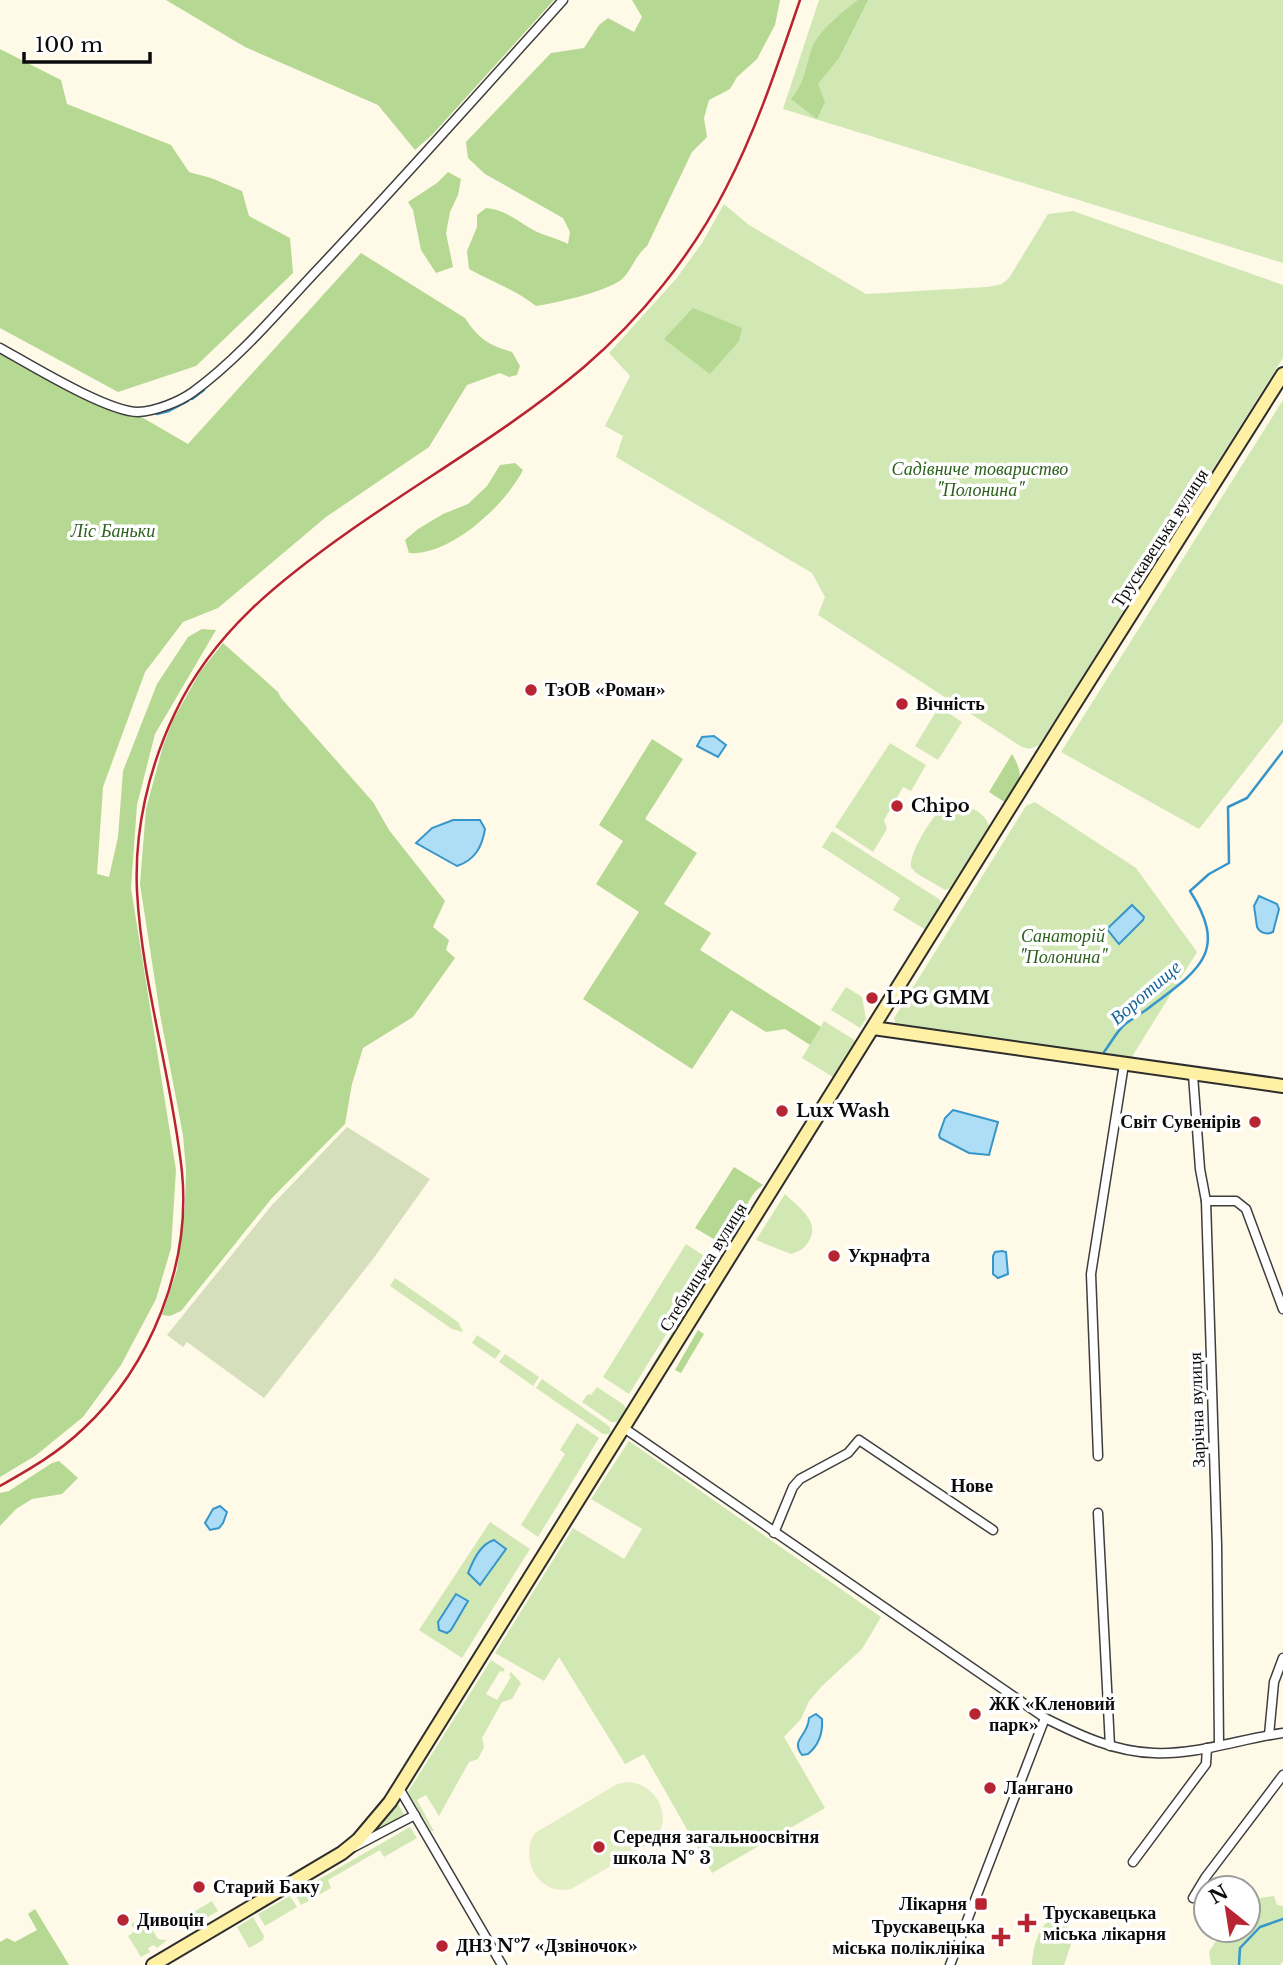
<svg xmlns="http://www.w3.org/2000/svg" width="1283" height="1965" font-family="'Libre Baskerville',serif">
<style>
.green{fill:#d1e8b4}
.forest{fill:#b5d893}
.cemetery{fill:#d5dfbc}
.pitch{fill:#e2efc5}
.water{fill:#aedef5;stroke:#3696cb;stroke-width:2}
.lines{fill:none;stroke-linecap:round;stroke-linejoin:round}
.stream{stroke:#3696cb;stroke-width:2.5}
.street-casing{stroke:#3e3e3e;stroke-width:11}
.secondary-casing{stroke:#2d2d2d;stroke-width:16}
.street{stroke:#fff;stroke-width:8}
.secondary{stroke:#fef0a4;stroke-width:12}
.rail{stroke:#b82532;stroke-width:2.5}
.poi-dot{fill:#b82532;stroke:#fff;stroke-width:2.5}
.labels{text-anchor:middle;stroke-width:7;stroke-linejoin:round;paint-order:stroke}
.park-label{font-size:18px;font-style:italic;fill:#2e611d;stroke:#fff}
.street-label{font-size:18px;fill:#0b0b0b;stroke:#fff}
.poi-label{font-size:18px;font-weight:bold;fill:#0b0b0b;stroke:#fff;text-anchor:start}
.water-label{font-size:19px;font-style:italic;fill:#17669a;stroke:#fff}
.neighbourhood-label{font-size:19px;font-weight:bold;fill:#0b0b0b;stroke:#fff}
</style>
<rect width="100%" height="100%" fill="#fff9e8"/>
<!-- green -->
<g class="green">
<path d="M819,0h464v263l-500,-154z"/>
<path d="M724,204l25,21 117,69 121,-7 15,-3 7,-6 39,-64 25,-3 210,74v73l-244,387 -9,4 -8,-2 -204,-132 7,-18 -13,-24 -196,-116 7,-21 -18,-10 25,-50 -21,-23 67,-74 26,-36z"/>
<path d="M1283,400v322l-84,107 -138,-77z"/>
<path d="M939,707l23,15 -24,38 -23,-14z"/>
<path d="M890,743l36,22 -15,26 -8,-4 -19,33 3,9 -14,23 -38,-25z"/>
<path d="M1035,802l101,66 61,84 -67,108 -233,-32 -3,-10 132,-212z"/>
<path d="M963,806c14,3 22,8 27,22l-37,59 -8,3 -29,-17 -5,-6c-2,-12 16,-42 25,-52 7,-7 18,-7 27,-9z"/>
<path d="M832,831l107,68 3,6 -16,25 -33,-20 7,-12 -78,-51z"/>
<path d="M846,987l16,10 4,22 -6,9 -29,-18z"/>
<path d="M824,1021l32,20 -23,36 -31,-19z"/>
<path d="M785,1194c12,12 36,27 24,47 -5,8 -9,10 -18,13l-35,-14z"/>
<path d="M686,1244l26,17 -83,133 -26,-17z"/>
<path d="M709,1272l3,2 -59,94 -2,-1z"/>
<path d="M395,1278l63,44 5,10 -11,-3 -62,-43z"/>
<path d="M477,1335l24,16 -6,8 -23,-16z"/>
<path d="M505,1354l34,23 -6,9 -34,-24z"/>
<path d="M542,1379l67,47 2,5 -2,3h-6l-67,-46z"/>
<path d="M597,1387l27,18 3,6 -7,11h-9l-29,-20 6,-8 3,1z"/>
<path d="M577,1423l22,15 -61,99 -17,-12 44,-71 -5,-4z"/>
<path d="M629,1441l252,176 -19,32 -40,37 -13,15 -8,18 -17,18 41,71 -113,65 -68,-119 -19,10 -66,-107 -15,24 -49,-28 78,-125 51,31 18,-30 -51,-30z"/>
<path d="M490,1522l40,27 -68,109 -43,-28z"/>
<path d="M491,1660l14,9 -2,3 -3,-1 -14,23 11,6 14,-23 -2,-2 2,-3 10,11 -9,16 -10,3 -20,36 2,9 -6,12 -9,3 -30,54 -13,-21 -9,5 17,31h-3l-23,-39z"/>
<path d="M398,1804l7,12 -30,17z"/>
<path d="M410,1827l7,11 -33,19 -4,-7 -52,30 3,8 -30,17 -6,-12z"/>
<path d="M290,1896l7,11 -32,19 -7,-12z"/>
<path d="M1274,1896l3,9 6,1v55l-3,4h-69l-2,-13 14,-22h25v-30z"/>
<path d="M212,1901l6,10 -22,13 -6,-10z"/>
<path d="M144,1917l14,22 9,1 -10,8 -3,-3 -6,3 2,4 -9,5 -13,-21 7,-5 -4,-7z"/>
<path d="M253,1917l11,19 -1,4 -14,8 -12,-21z"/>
<path d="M1052,1919l20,10 2,6 -10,30h-32c0,-13 6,-40 20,-46z"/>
</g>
<!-- forest -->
<g class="forest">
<path d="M166,0h388l-122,135 -17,15 -37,-45 -133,-58z"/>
<path d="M632,0h148l-5,25 -18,34 -20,18 -7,12 -21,11 -5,18 3,19 -15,15 -45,94c-12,10 -17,27 -26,34 -17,12 -64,23 -85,26 -20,-16 -44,-24 -67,-37l-2,-18 10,-24v-12l9,-7c23,2 36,18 56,26 10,4 17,5 26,10l2,-12 -7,-14 -78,-44 -17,-16 -2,-16 85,-89 33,-5 15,-23 9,-7 26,14 8,-15z"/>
<path d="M858,0h10l-29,58 -21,26 7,18 -8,17 -26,-20c15,-18 14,-31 21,-51 5,-16 33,-38 46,-48z"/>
<path d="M0,49l61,31 6,24 104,41 18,27 22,6 31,13 7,25 41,22 3,35 -97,93 -78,26 -118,-64z"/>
<path d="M448,172l13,7 -3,16 -8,17 -4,21 7,34 -17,6 -15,-23 -8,-40 -5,-8 29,-19z"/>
<path d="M361,253l104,65c13,20 23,27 47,34l8,14 -3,9 -8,2 -9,-4 -33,12 -38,62 -103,70 -108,91 -35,14 -38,50 -42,115 -6,87 12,3 9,-40 5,-66 34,-87 31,-47 14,-8 14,1 -61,104 -18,71 -6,83 45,282 -5,78 -15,51 -35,66 -38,52 -48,39 -35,21v-1126l113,60 25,4 50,29z"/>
<path d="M693,308l49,20 -3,13 -29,33 -46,-35z"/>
<path d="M515,463l8,7c-18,35 -72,86 -114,83l-4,-13 13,-11 25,-15 25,-10 19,-18 13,-21z"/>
<path d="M223,643l55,49 3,6 92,104 16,28 56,71 -12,26 16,13 -3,10 9,8 -42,59 -50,31 -11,36 -7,40 -73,74 -91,113 -11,5 -8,-1 15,-45 8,-63 1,-37 -3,-35 -23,-121 -20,-130 6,-75 17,-63 10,-26 27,-48z"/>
<path d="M652,739l31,20 -38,60 52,34 -33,51 47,29 -11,17 121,77 -11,18 -25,-16 -19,3 -35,-22 -39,59 -109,-70 56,-87 -43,-28 27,-43 -24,-16z"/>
<path d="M1012,754c14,24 7,27 -6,49l-17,-11z"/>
<path d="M734,1167l29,18c-15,10 -18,26 -24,42 -3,7 -8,14 -12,20l-32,-19z"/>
<path d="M698,1330l6,4 -23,39 -6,-3z"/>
<path d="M59,1461l19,17 -16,16 -30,5 -16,10 -16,17v-33l9,-2 43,-28z"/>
<path d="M35,1909l34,56h-69v-23l7,-4 8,4 22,-12 -9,-16z"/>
</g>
<!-- cemetery -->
<path class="cemetery" d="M347,1127l83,52 -57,80 -109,139 -77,-56 -4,5 -16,-12 105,-130z"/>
<!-- pitch -->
<path class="pitch" d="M627,1782c31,1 49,39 24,61l-80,46c-32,8 -53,-31 -36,-56l82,-49z"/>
<!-- water -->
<g class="water">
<path d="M714,736l12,9 -8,12 -21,-11 5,-9z"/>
<path d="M453,820h27l5,9c-3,18 -10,31 -28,37l-41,-23 16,-15z"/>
<path d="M1259,896l18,8 2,5 -6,23c-6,3 -13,1 -16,-5l-3,-21z"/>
<path d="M1132,905l12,12 -1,3 -24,24 -12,-15z"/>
<path d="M953,1110l45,12 -9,33 -20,-2 -29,-15 -1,-3 6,-17z"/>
<path d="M1002,1251l4,1 2,22 -10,4 -5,-4v-18l2,-4z"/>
<path d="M220,1506l7,6 -4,11 -4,5 -9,2 -5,-7 8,-14z"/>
<path d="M494,1540l12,9 -26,36 -12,-12c5,-12 12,-29 26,-33z"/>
<path d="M456,1594l12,7 -17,29 -4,3 -8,-3 -1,-8z"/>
<path d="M816,1714l6,5c1,15 -3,26 -14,35l-6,1c-12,-16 6,-18 7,-37z"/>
</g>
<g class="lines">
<!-- stream -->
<g class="stream">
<path d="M192,399l12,-9"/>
<path d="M157,414l12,-3 19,-10"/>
<path d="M1104,1052c6,-8 12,-19 19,-26 8,-7 18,-12 27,-19 49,-37 79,-55 40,-116l19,-17 20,-11 -1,-56 19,-9 36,-47"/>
<path d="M1239,1965l1,-17 20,-21 23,-8"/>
</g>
<!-- street casing -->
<g class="street-casing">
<g id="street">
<path d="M0,348c29,16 107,64 138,64 18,-1 41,-10 55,-20 48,-35 87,-83 128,-126 82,-87 162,-177 242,-266"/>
<path d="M1193,1075l7,94 6,32 11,344 2,200"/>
<path d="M1206,1201h30l10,8 37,100"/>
<path d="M624,1428l421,290c34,17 70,34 109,35 43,2 86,-14 129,-20"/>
<path d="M1098,1456l-7,-182 33,-210"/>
<path d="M1098,1513l12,233"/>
<path d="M774,1533l19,-46 7,-8 48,-26 11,-13 134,90"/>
<path d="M1269,1735l5,-53 9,-24"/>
<path d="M399,1788l103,177"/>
<path d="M354,1847l61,-32"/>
<path d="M1133,1862l73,-98 1,-16"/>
<path d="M1193,1898l12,-20 78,-103"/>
<path d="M950,1965l95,-247"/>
</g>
</g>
<!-- secondary casing -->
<g class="secondary-casing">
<g id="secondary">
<path d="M873,1028l410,58"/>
<path d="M153,1965l189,-112 16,-13 32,-38 675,-1083 218,-345"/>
</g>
</g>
<!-- street -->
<use href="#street" class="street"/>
<!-- secondary -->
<use href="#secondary" class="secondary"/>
<!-- rail -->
<path class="rail" d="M0,1486c30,-17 58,-33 83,-57 68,-63 108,-164 99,-257 -10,-95 -40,-187 -45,-281 -3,-61 12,-124 38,-178 38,-81 105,-133 176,-183 77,-54 161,-102 233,-163 57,-49 108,-112 142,-179 31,-60 52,-124 74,-188"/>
</g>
<!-- markers -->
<g class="poi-dot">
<circle cx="531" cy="690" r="7"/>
<circle cx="902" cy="704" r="7"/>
<circle cx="897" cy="806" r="7"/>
<circle cx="872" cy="998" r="7"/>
<circle cx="782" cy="1111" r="7"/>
<circle cx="1255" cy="1122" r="7"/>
<circle cx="834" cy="1256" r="7"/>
<circle cx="975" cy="1714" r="7"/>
<circle cx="990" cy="1788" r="7"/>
<circle cx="599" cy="1847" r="7"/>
<circle cx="199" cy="1887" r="7"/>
<rect x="974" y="1897" width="14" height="14" rx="3.5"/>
<circle cx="123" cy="1920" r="7"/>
<path d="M1023.5 1912.5h7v7h7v7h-7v7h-7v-7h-7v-7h7z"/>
<path d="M997.5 1926.5h7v7h7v7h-7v7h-7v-7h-7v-7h7z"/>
<circle cx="442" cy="1946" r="7"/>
</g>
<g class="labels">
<!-- park labels -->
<g class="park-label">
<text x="980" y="475">Садівниче товариство<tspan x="980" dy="21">"Полонина"</tspan></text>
<text x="113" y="537">Ліс Баньки</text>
<text x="1063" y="942">Санаторій<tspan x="1063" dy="21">"Полонина"</tspan></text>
</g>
<!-- street labels -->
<g class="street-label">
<text transform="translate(1160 538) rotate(-57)" y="6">Трускавецька вулиця</text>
<text transform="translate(703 1267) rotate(-58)" y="6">Стебницька вулиця</text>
<text transform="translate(1197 1410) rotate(-92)" y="6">Зарічна вулиця</text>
</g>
<!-- poi labels -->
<g class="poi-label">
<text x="545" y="696">ТзОВ «Роман»</text>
<text x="916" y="710">Вічність</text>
<text x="911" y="812">Chipo</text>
<text x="886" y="1004">LPG GMM</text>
<text x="796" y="1117">Lux Wash</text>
<text x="1241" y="1128" text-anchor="end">Світ Сувенірів</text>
<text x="848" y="1262">Укрнафта</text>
<text x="989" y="1710">ЖК «Кленовий<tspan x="989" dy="21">парк»</tspan></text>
<text x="1004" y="1794">Лангано</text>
<text x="613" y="1843">Середня загальноосвітня<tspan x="613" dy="21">школа № 3</tspan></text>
<text x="213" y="1893">Старий Баку</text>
<text x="967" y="1910" text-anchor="end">Лікарня</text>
<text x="1043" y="1919">Трускавецька<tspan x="1043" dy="21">міська лікарня</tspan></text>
<text x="137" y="1926">Дивоцін</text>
<text x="985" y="1933" text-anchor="end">Трускавецька<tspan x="985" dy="21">міська поліклініка</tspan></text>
<text x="456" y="1952">ДНЗ №7 «Дзвіночок»</text>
</g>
<!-- water labels -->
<g class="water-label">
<text transform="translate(1145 992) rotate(-41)" y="7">Воротище</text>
</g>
<!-- neighbourhood labels -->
<g class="neighbourhood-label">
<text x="972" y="1492">Нове</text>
</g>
</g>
<!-- north arrow -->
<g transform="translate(1227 1909) rotate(330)"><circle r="33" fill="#ffffff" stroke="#9d9d9d" stroke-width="2"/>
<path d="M0-5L12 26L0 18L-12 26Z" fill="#b82532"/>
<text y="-10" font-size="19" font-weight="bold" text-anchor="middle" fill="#0b0b0b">N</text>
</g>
<!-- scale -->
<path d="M24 52v10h126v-10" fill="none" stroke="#0b0b0b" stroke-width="3.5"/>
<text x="35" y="52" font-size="21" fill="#0b0b0b" stroke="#ffffff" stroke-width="5" paint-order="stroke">100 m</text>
</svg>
